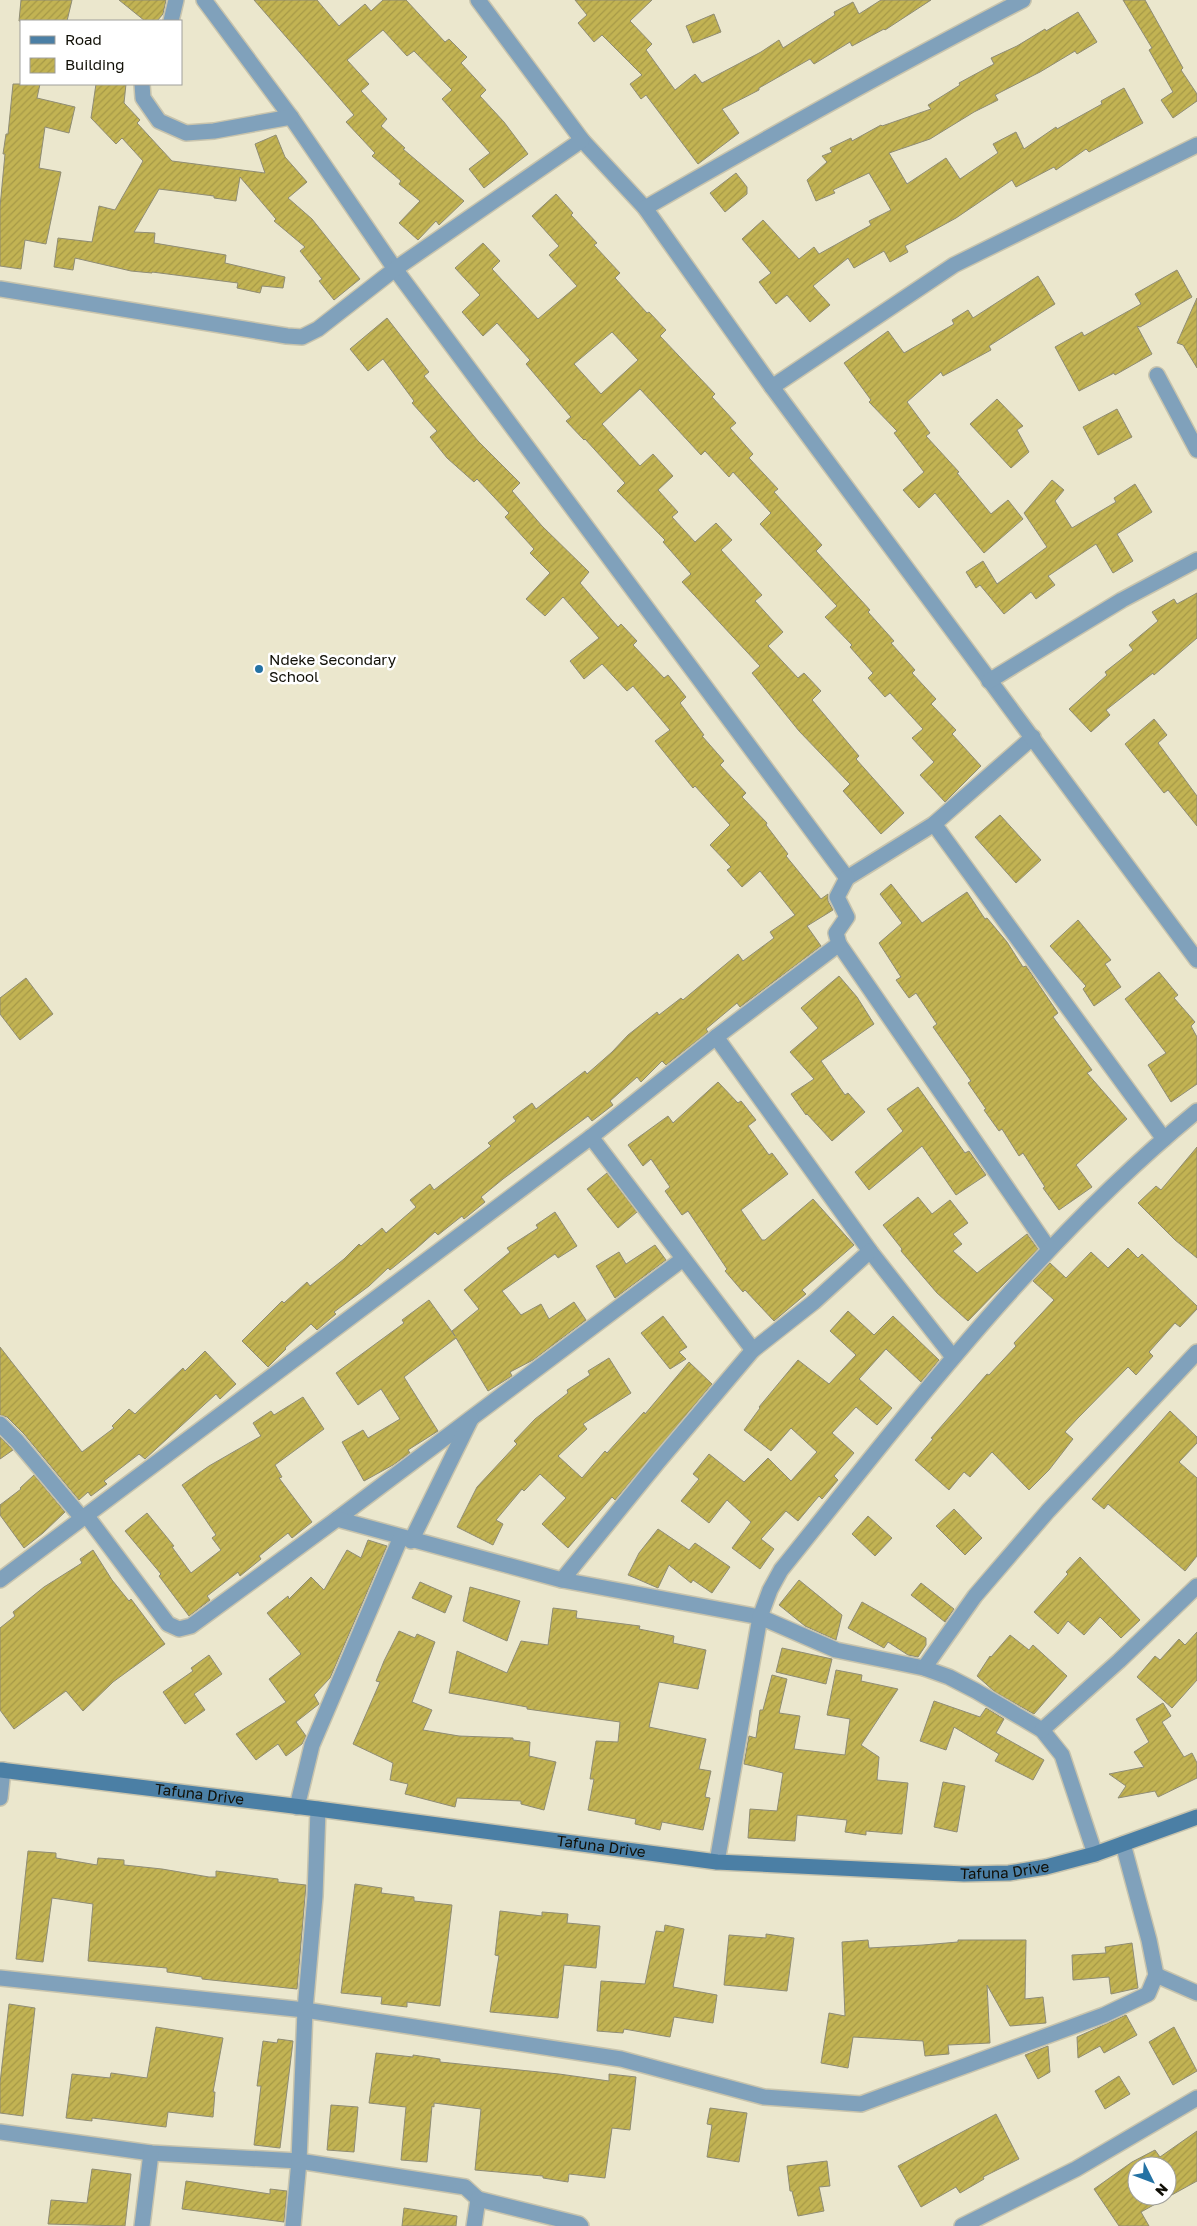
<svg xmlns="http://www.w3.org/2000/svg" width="1197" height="2226" font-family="'Golos Text',sans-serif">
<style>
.building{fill:url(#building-hatch);stroke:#8f8c74;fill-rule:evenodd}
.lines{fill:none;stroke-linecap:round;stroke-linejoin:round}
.street-casing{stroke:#c8c4ad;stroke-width:18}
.secondary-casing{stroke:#c8c4ad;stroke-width:18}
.street{stroke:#80a1bb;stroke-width:15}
.secondary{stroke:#4b7fa5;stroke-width:15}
.poi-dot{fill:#2472a4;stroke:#fff;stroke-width:2}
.labels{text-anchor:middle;stroke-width:5;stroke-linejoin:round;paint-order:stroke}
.poi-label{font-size:15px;fill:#100f06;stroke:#fff;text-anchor:start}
.street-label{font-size:15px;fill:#100f06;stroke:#fff}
</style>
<defs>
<pattern id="building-hatch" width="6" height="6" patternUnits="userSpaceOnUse" patternTransform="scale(1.25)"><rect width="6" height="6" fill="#c2b353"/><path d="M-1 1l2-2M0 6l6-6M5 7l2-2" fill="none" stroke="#a69947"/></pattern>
</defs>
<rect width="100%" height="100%" fill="#ebe7cd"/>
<!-- building -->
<g class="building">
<path d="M21,0h51l-5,21h-48z"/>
<path d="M119,0h47l-3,14 -6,7h-12z"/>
<path d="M254,0h63l22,26 26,-22 6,7 12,-11h23l39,42 4,-3 18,18 -6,6 25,27 -6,6 24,26 24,32 -44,34 -15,-19 21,-16 -48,-54 10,-9 -38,-39 -7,5 -24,-26 -36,30 22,24 -8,7 26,28 -6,7 24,22 -2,1 61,52 -25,24 -3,-4 -18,19 -19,-17 21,-22 -21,-17 2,-3 -29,-25 3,-3 -29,-31 8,-7z"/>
<path d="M575,0h77l-22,21 22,23 -6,6 29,40 20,-16 7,9 59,-31 18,-12 4,8 52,-33 -1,-3 19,-10 6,12 22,-14h50l-46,30 -1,-1 -32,17 -2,-4 -36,22 -4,-5 -51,29v2l-37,19 17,24 -41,31 -52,-69 -5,4 -11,-15 12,-9 -40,-40 -8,7 -16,-19 9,-8z"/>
<path d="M1123,0h22l38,68 -2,2 16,24v7l-24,17 -12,-18 12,-8 -24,-42 3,-2z"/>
<path d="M1078,12l19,30 -20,12 -2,-3 -35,21 -45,23 3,5 -24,12 -44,27 -41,14 18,31 39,-26 14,21 38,-26 -5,-9 23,-12 8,17 32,-22 1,2 45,-25 -1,-3 23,-13 19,35 -54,29 -3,-3 -30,21 -2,-3 -38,20 -4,-7 -56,38 -51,28 3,6 -18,10 -6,-11 -30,17 -6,-10 -35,28 17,19 -20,17 -23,-27 -11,9 -17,-22 12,-9 -29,-34 21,-19 36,39 15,-12 5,7 52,-29 -2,-4 22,-11 -22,-37 -36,17 2,3 -19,8 -9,-21 20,-18 -5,-6 10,-4 -2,-4 21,-10 1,3 29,-16 1,1 49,-17 -3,-4 32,-20 -1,-2 35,-19 -3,-6 26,-12 28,-17 1,2z"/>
<path d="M714,14l7,18 -28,11 -7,-17z"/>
<path d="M13,84h27l-3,14 38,9 -6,26 -24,-6 -6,41 22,4 -15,72 -21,-4 -4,29 -21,-3v-59l5,-53h-2l3,-20h2z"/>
<path d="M96,84h30l-2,19 16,17 -3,3 35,38 93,12 -10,-29 21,-9 9,22 22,25 -19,16 24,21 48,60 -26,21 -15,-19 3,-2 -22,-28 5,-4 -31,-26 2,-2 -36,-42 -4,24 -22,-3v-2l-55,-7 -25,43 21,1 -1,10 72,12 -1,8 60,14 -2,11 -21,-2 -2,7 -23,-5 1,-5 -86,-11v1l-21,-2 -56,-13 -2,12 -19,-3 4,-29 34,4 7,-36 16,4 28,-49 -21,-23 -6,6 -25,-26z"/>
<path d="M736,173l11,14v7l-22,18 -15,-19z"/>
<path d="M556,194l17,19 -2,2 26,28 -3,2 26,28 -5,5 32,35 2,-1 17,18 -6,6 55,58 -3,3 24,26 -6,5 23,26 -4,4 29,31 -4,3 48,53 -6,6 54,59 -2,2 26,29 -3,2 24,27 -3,3 24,26 -5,5 25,26 -4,4 29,32 -36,36 -25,-27 14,-13 -22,-24 11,-9 -33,-36 -5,4 -17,-19 5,-5 -23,-26 2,-2 -27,-28 12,-11 -77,-82 11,-11 -38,-41 -4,5 -24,-26 -4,4 -61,-66 -38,35 38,42 13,-12 20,22 -15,14 20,22 -6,5 23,25 21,-19 16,17 -11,10 41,45 -7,6 28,31 -15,14 30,32 6,-5 17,18 -9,9 47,56 -3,3 48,54 -23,21 -38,-43 7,-7 -51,-53 -47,-58 8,-7 -78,-84 9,-8 -28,-32 2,-2 -48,-49 8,-8 -40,-44 -1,1 -18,-19 5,-4 -45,-53 4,-4 -33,-37 -14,13 -21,-24 18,-17 -25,-27 28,-25 17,18 -8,8 46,50 39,-33 -28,-31 10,-9 -27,-30zM612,332l26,28 -37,34 -27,-30z"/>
<path d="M1177,270l15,27 -52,30 -3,-1 15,28 -37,21 -1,-2 -35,18 -24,-44 27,-15 2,4 57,-32 -6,-10z"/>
<path d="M1038,276l17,28 -66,42 2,4 -48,26 -2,-4 -34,30 23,31 -4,3 33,36 -2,1 34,41 17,-14 15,19 -39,34 -49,-60 -16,15 -16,-18 21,-18 -30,-39 3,-2 -28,-29 2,-2 -27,-37 44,-32 16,22 50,-29 -2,-4 16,-10 5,8z"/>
<path d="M1197,298v70l-14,-23 -6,-2z"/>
<path d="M387,318l42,54 -5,4 54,65 42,42 -8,8 30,35 47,46 -9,11 38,44 3,-3 16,17 -4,4 31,33 4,-3 18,22 -6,6 24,32 -2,1 22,25 -4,4 26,28 -4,4 25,26 -1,2 22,29 -2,2 35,43 7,-5v7l5,9 -26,16 14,20 -81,61 -3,-4 -31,26 2,3 -42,33 -4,-4 -21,21 -4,-5 -27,24 3,4 -21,16 -4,-5 -85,63 -22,18 4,5 -21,17 -2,-3 -24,19 -3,-3 -19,17 -26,21 -2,-2 -19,18 -35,26 2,2 -19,16 -6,-6 -26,24 1,1 -18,18 -26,-26 40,-40 2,2 23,-21 3,4 34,-27 15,-15 2,2 21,-18 4,5 30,-26 -6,-7 20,-16 4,6 57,-44 -3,-3 28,-22 -3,-4 19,-14 4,6 49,-38 2,3 25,-22 16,-17 29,-23 2,3 22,-17 2,2 55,-46 5,7 31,-23 -4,-6 25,-17 -35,-44 -18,16 -15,-17 4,-3 -21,-22 20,-20 -35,-39 -2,2 -38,-47 15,-11 -37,-44 -6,5 -25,-27 -18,15 -14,-18 29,-23 -36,-41 -18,19 -19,-17 24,-26 -20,-20 4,-4 -29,-32 4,-4 -32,-34 -3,3 -27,-24 -17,-21 7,-6 -25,-28 2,-2 -31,-42 -15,12 -18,-22z"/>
<path d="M997,399l26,27 -6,4 12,22 -18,16 -41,-44z"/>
<path d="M1117,409l15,28 -34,18 -15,-28z"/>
<path d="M1052,480l12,10 -9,11 17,27 44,-26 -2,-4 21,-14 17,28 -35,22 16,27 -20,12 -17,-29 -48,32 7,9 -19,14 -5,-7 -27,22 -24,-29 -4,3 -10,-16 17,-11 14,23 50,-37 -23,-34z"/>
<path d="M1197,593v45l-43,37 -1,-2 -47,37 4,5 -19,17 -22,-23 38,-34 -2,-3 28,-22 -4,-5 29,-24 -6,-9 22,-13 3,5z"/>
<path d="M1154,719l13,16 -9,8 39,53v30l-29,-36 -4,3 -39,-49z"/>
<path d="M1000,815l41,45 -25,23 -41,-46z"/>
<path d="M891,884l31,39 45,-31 18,27 2,-1 20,24 16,25 3,-1 32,47 -5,4 39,53 -5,3 40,46 -51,46 16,22 -33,23 -16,-22 2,-1 -22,-34 -4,3 -17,-27 -3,2 -15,-21 2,-1 -18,-26 3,-2 -38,-54 4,-3 -21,-31 -7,5 -13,-18 5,-3 -22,-34 23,-20 -22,-29z"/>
<path d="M1078,920l33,40 -6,4 16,23 -27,19 -11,-17 3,-3 -36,-40z"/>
<path d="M1159,972l19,23 -4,3 21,24 -4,4 6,11v47l-26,18 -23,-37 18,-12 -41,-54z"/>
<path d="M839,976l18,21 17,27 -53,37 24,34 3,-2 17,19 -33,29 -25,-27 -1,1 -15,-21 23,-15 -24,-27 28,-24 -17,-20z"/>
<path d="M26,978l27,36 -33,26 -20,-26v-16z"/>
<path d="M718,1082l20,21 3,-2 15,19 -8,6 21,29 3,-2 16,21 -47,36 21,30h3l48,-41 41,46 -52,45 4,4 -32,27 -29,-31 -2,2 -18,-21 2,-2 -39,-58 -6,4 -17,-24 5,-4 -19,-28 -8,7 -15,-21 40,-29 5,7z"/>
<path d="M918,1087l47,66 4,-2 17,24 -30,20 -34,-49 -53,44 -14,-18 48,-41 -16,-22z"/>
<path d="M1197,1147v111l-22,-18 -37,-37 18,-17 5,4z"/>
<path d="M607,1173l30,39 -19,16 -31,-39z"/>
<path d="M918,1197l14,17 18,-14 18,23 -15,11 9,10 -9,7 24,22 50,-39 11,15 -70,72 -31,-28 -36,-42 1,-2 -19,-24z"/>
<path d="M555,1212l22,34 -19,12 -3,-4 -53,37 19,24 20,-11 8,15 25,-17 12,18 -53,40 -23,12 2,4 -24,15 -32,-53 -52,39 34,54 -30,19 2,3 -17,12 -29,16 -22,-39 21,-12 5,8 32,-19 -19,-30 -23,16 -22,-32 68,-50 -2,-3 27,-20 26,36 -3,-5 27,-22 -15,-19 46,-38 -3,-4 31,-20 -2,-3z"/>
<path d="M655,1245l11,15 -51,38 -19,-32 23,-14 7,12z"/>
<path d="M1128,1248l10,10 4,-4 55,52v3l-17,18 -5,-4 -26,29 4,4 -17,19 -8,-8 -50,51 -13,14 8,7 -24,31 -20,20 -37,-38 -22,25 -6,-5 -15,18 -34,-30 18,-21 -2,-1 56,-64 2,1 27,-29 -2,-3 40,-43 -21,-19 17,-18 16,15 25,-26 17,16z"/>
<path d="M848,1311l26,24 19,-19 46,44 -18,22 -35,-33 -27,30 33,29 -15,17 -21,-18 -24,26 22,20 -20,23 4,4 -16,19 -3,-3 -21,25 -12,-10 -25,28 13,10 -14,20 -28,-21 19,-26 -24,-22 -18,23 -28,-22 18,-22 -6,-5 16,-20 35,28 24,-24 23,23 26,-29 -26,-24 -20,23 -27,-21 16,-22 -1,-1 39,-47 31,24 27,-29 -26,-24z"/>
<path d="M663,1316l24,31 -8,5 7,7 -16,10 -29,-36z"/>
<path d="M0,1347l82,105 32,-24 -2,-2 17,-17 6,5 48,-46 2,3 20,-20 31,33 -16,15 -4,-5 -71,65 -6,-5 -35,27 3,3 -16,12 -3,-4 -9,8 -55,-66 -17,-17 -7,-2z"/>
<path d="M609,1358l22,35 -48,31 4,5 -29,27 24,22 23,-27 2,2 37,-41 1,2 44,-52 23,22 -97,116 -3,-3 -44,51 -26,-24 24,-26 -26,-24 -16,17 -2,-2 -26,31 7,4 -10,21 -36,-18 20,-40 40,-43 -3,-3 21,-22 33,-26 -1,-3 23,-15 -2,-4z"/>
<path d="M303,1397l21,32 -49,36 7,12 -3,1 33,44 -20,16 -4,-5 -29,23 2,3 -21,17 -2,-4 -31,24 3,4 -21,16 -30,-40 2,-2 -36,-43 22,-18 27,33 -2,1 19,26 30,-23 -9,-12 4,-3 -34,-50 27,-19 52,-30 -8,-13 18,-12 3,4z"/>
<path d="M1170,1411l27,26v6l-18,19 18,16v78l-12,15 -77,-67 -4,5 -12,-10z"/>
<path d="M0,1437l13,13 -13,9z"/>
<path d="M34,1475l31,37 -22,21 -19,15 -24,-33v-10l21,-16 -1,-1z"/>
<path d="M954,1509l28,29 -17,17 -29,-29z"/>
<path d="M868,1516l24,22 -17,18 -23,-22z"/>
<path d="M658,1529l31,21 6,-7 35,24 -18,26 -19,-13 -2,3 -22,-18 -11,23 -30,-13 11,-22z"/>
<path d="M368,1540l19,6 -57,132 -16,17 5,9 -23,18 10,14 -4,8 -16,12 -8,-12 -22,16 -20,-26 50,-32 -17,-23 32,-25 -34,-41 21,-17 1,3 22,-22 13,13 23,-40 14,8z"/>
<path d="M93,1550l19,30 17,21 2,-2 34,45 -52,38 -30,29 -17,-20 -52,38 -14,-19v-82l15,-12 -2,-4 31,-25 38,-24 -2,-4z"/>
<path d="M1080,1557l60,63 -19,18 -21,-21 -16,18 -16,-14 -10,13 -24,-22 34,-38 -2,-2z"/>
<path d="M799,1580l43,35 -6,25 -31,-14 -26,-21z"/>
<path d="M420,1582l32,14 -7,17 -33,-15z"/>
<path d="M921,1583l33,26 -9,13 -34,-27z"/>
<path d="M470,1587l50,14 -13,40 -44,-20z"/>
<path d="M862,1602l64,36v7l-8,12 -10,-2 -20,-13 -4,6 -36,-20z"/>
<path d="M553,1608l24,3 -1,7 64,8 -1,3 35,7 -1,7 33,7 -8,39 -39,-7 -10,45 57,12 -7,30 12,2 -6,26 5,1 -7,32 -41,-8 -2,8 -25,-6 1,-5 -48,-9 6,-31h-4l6,-38 22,1 2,-20 -93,-13v-2l-78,-14 8,-42 50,22 14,-32 27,4z"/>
<path d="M399,1631l16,7 2,-4 18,8 -23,60 20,8 -9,20 36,6 54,2v2l17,2 -1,14 27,6 -12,48 -23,-6v-3l-64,-3 -2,9 -50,-13 3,-10 -18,-4 3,-17 -40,-19 27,-62 -4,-1 8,-20z"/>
<path d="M1197,1632v48l-25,28 -35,-31 18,-21 5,4 19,-21 6,6z"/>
<path d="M1010,1635l19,15 4,-5 34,31 -33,38 -39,-22 -18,-16 13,-20 1,1z"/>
<path d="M782,1648l50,11 -6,25 -50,-12z"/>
<path d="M209,1655l13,19 -28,20 11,16 -20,14 -22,-32 30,-21 -2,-3z"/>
<path d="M836,1670l26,5 -1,6 37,8 -37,56 18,12 -2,23 31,3 -6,51 -36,-3v4l-21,-3 2,-12 -50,-5 -2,26 -47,-3 2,-29 27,2 6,-38 -39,-9 5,-28 7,2 4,-28h3l9,-35 15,4 -8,34 21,3 -6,33 51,6 5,-36 -23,-4z"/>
<path d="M934,1701l46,16 6,-9 18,11 -8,14 48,27 -11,20 -38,-19 4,-7 -45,-27 -8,23 -26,-9z"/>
<path d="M1163,1703l8,13 -9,6 22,35 8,-4 5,10v15l-39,19 -3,-6 -37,7 8,-12 -17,-12 35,-7 -10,-15 15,-10 -13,-23z"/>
<path d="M943,1782l22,4 -8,46 -23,-5z"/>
<path d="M28,1851l28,2v5l41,7 1,-7 26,2v5l38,4 47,8h7v-6l62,8v3l28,3 -9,104 -95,-10v-2l-35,-5v-4l-79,-7 5,-57 -41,-6 -9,64 -27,-3z"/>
<path d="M355,1884l27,4 -1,5 33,4v4l38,4 -12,101 -33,-4v5l-26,-3 1,-7 -41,-4z"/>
<path d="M500,1911l42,5v-4l26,2 -1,9 33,3 -4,42 -32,-3 -6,53 -68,-6 9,-56 -4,-1z"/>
<path d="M665,1925l19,4 -11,58 44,8 -4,28 -39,-6 -4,20 -46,-8 -1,4 -26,-2 4,-50 44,3 11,-53 8,1z"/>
<path d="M766,1934l28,4 -7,53 -63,-6 5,-50 37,3z"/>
<path d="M868,1940l1,8 54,-3 35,-3v-2h68l-1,59 18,-2 3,26 -36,3 -23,-41 3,58 -42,2 1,9 -24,2 -2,-15 -70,-4 -5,31 -27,-5 8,-50 16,3 -3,-74z"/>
<path d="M1132,1943l6,45 -27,6 -2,-17 -36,3 -1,-25 34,-2 -1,-6z"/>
<path d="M9,2004l26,4 -12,108 -23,-3v-30z"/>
<path d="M1126,2015l11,20 -33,18 -4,-7 -22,12 -1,-21z"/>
<path d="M156,2027l67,11 -10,54h2l-2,25 -45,-5 -2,15 -74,-9v3l-26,-3 6,-44 38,4 1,-5 36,5z"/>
<path d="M1174,2027l23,44 -24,14 -24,-43z"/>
<path d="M278,2039l15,2 -13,107 -26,-3 7,-59h-4l6,-45 14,2z"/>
<path d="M1048,2046l2,26 -12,7 -13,-24z"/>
<path d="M376,2053l37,4v-2l27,4v3l119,12 50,7v-7l27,3 -6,53 -18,-2 -7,50 -36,-4 -1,8 -25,-4v-2l-68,-6 6,-61 -47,-6v4l-2,-1 -5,56 -26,-2 5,-53 -37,-4z"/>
<path d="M1119,2076l11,18 -25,15 -10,-18z"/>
<path d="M331,2105l27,2 -4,45 -27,-2z"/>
<path d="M710,2108l37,5 -8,49 -32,-5 5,-32 -5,-1z"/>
<path d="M996,2114l23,45 -36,18 1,2 -24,14 -4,-6 -35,20 -23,-41z"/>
<path d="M1197,2131v50l-56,31 8,14h-30l-25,-37 38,-27 23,-12 5,7zM1137,2166h30v30h-30z"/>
<path d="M827,2161l3,25 -11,1 5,24 -26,5 -6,-25h-2l-3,-25z"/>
<path d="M92,2169l39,5 -6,52 -77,-2 3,-24 36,3z"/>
<path d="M186,2181l84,13v-5l17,2 -3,31 -102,-13z"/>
<path d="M404,2208l53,8 -1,10h-54z"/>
</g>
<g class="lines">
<!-- street casing -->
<g class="street-casing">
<g id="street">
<path d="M204,0l87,117 104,152 452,609 87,-54 99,-87"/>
<path d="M478,0l104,140 63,68 127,179 425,573"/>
<path d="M171,21l5,-21"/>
<path d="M142,84l1,14 16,23 27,12 28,-2 77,-14"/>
<path d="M645,208c125,-72 250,-142 378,-208"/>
<path d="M0,289l287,47 15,1 16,-8 77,-60 187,-129"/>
<path d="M1157,375l40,75"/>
<path d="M772,387l182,-122 243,-120"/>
<path d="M989,681l133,-81 75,-40"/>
<path d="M934,824l230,315"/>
<path d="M839,944l210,305"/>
<path d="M716,1037l154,214 83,106"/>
<path d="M591,1137l162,213"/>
<path d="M0,1424l17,17 65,77"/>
<path d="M86,1515l82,109 11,5 12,-3 146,-107 346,-260"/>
<path d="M337,1519l225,61 198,37 76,33 88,18 25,9 27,14 66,39 20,25 33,99"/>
<path d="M411,1541l60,-122"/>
<path d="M0,1580l591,-443 125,-100 123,-93 -3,-11 11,-16 -10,-20 10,-19"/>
<path d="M562,1580l96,-118 95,-112 61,-48 56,-51"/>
<path d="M924,1668l51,-72 73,-85 149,-159"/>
<path d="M1042,1730l77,-69 78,-75"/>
<path d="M0,1798l3,-28"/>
<path d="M297,1807l15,-62 89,-208"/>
<path d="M717,1862l43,-245 10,-27 11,-20c129,-160 255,-327 416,-459"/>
<path d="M1156,1975l41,18"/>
<path d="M0,1978l305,32 316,49 143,38 97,7 243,-89 44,-21 8,-19 -7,-35 -26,-96"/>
<path d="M0,2132l151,21 148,8 166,26 13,12 -4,27"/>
<path d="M478,2199l101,25 2,2"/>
<path d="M142,2226l9,-73"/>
<path d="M293,2226l6,-65 6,-151 10,-114 3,-87"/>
<path d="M962,2226l114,-57 121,-71"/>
</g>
</g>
<!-- secondary casing -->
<g class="secondary-casing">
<g id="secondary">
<path id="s1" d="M0,1770l318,39 399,53 247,12 45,-1 37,-6 49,-13 102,-37"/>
</g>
</g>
<!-- street -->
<use href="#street" class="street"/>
<!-- secondary -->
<use href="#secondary" class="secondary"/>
</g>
<!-- markers -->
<circle class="poi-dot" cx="259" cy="669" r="5"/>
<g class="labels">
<!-- poi labels -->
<g class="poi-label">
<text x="269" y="665">Ndeke Secondary<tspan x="269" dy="17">School</tspan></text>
</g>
<!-- street labels -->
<g class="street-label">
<text dy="5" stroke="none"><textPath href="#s1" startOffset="201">Tafuna Drive</textPath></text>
<text dy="5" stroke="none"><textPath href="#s1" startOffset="606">Tafuna Drive</textPath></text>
<text dy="5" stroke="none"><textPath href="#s1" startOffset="1011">Tafuna Drive</textPath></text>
</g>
</g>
<!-- legend -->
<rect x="20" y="20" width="162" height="65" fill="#ffffff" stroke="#9f9f9b"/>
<rect x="30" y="36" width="25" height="8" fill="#4b7fa5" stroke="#9f9f9b"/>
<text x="65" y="45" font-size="15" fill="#100f06">Road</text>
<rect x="30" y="58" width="25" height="15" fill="url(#building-hatch)" stroke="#9f9f9b"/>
<text x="65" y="70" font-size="15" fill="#100f06">Building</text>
<!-- north arrow -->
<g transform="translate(1152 2181) rotate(132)"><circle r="24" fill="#ffffff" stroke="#9f9f9b"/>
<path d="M0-4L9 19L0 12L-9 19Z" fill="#2472a4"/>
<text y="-8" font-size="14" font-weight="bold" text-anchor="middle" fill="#100f06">N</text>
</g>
</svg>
